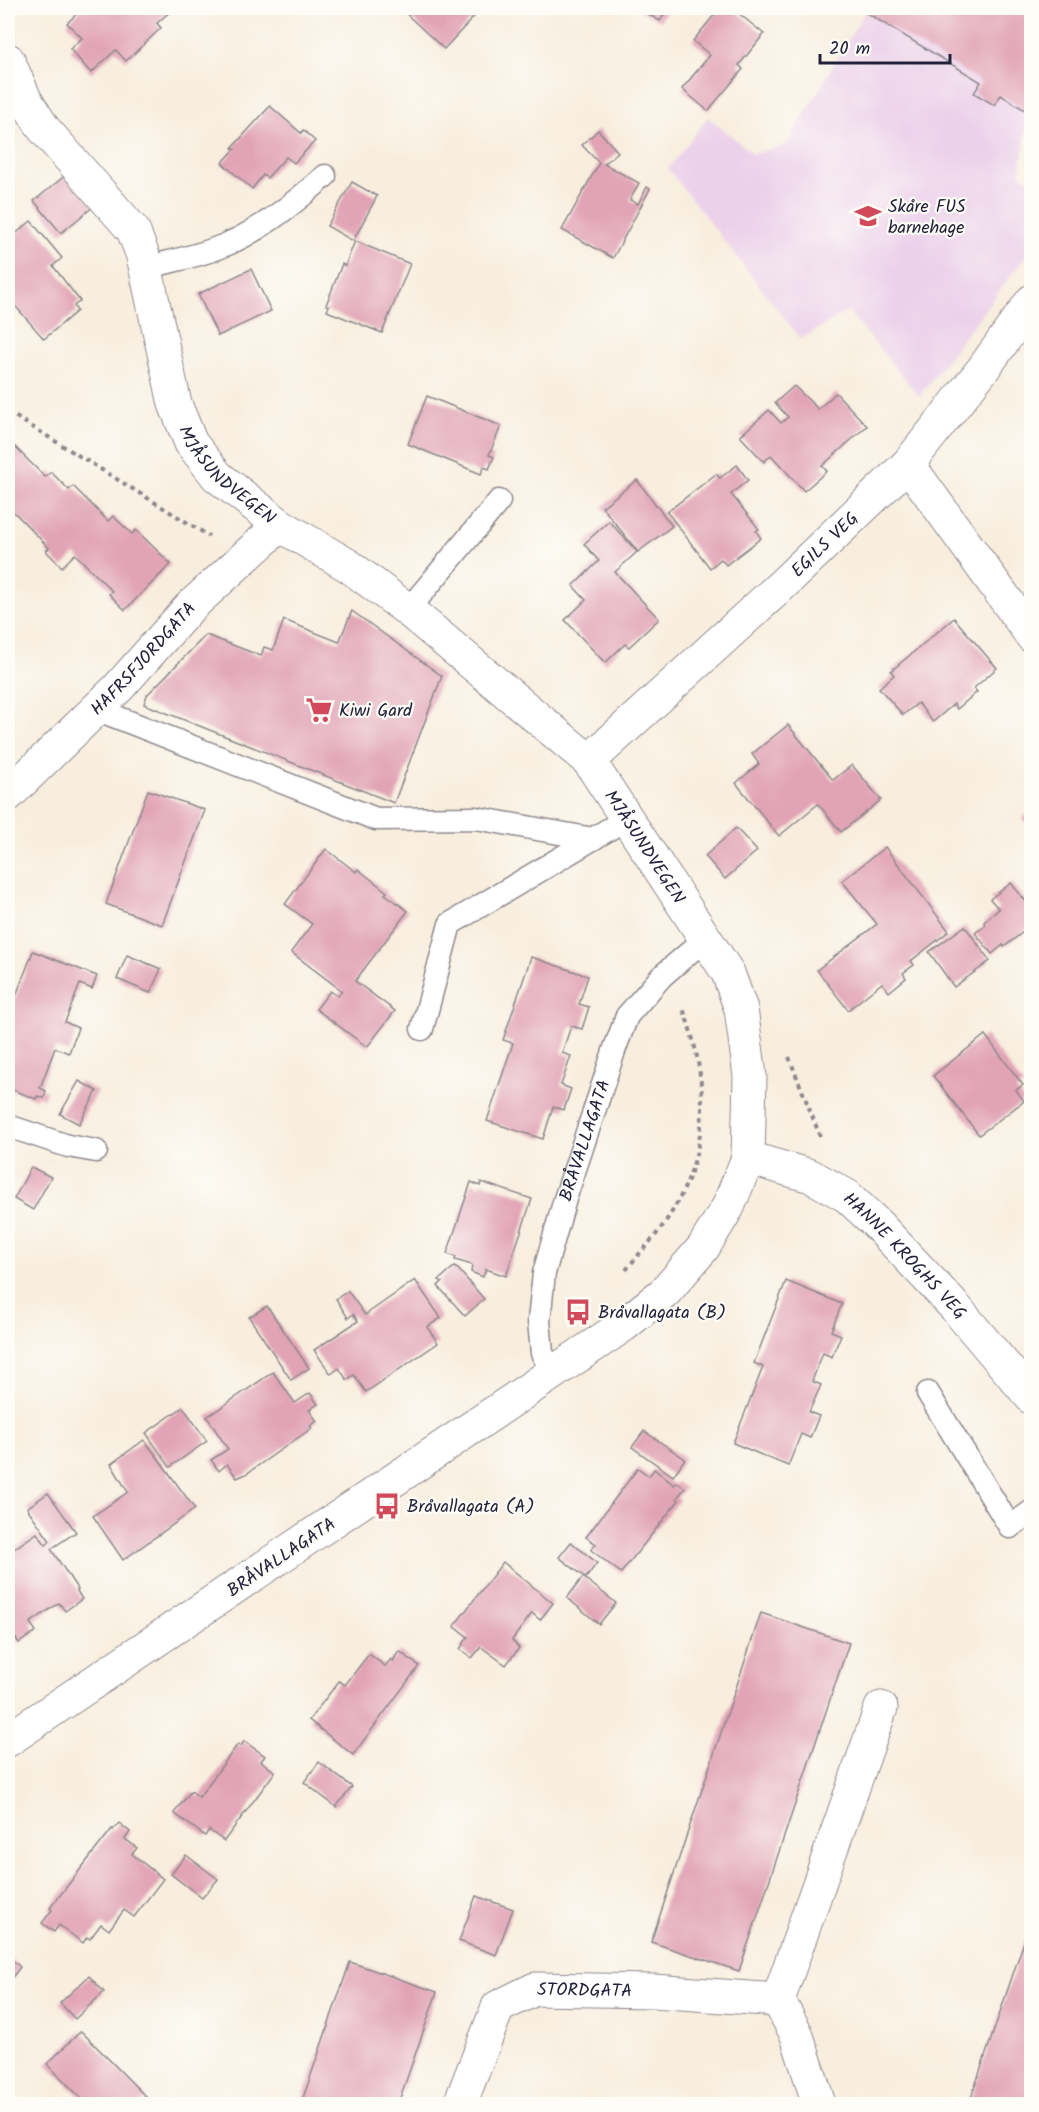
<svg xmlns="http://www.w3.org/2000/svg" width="1039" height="2112" font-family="Kalam,sans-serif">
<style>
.built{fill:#ecd1ea}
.building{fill:#e1a3b5}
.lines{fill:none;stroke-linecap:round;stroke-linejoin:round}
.service-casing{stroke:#8d888c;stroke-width:25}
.minor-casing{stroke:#8d888c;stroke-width:35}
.path{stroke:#8d888c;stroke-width:4;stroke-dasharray:4.5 4.5;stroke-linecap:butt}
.service{stroke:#fff;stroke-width:22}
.minor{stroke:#fff;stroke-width:33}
.labels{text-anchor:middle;stroke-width:4.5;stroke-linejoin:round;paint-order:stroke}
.poi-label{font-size:18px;fill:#22223b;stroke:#fdfcf7;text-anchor:start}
.street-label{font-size:18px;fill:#22223b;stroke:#fdfcf7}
</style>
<rect width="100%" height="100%" fill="#fdfcf7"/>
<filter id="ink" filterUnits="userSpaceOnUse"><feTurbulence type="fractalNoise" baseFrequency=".0167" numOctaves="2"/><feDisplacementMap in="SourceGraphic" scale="12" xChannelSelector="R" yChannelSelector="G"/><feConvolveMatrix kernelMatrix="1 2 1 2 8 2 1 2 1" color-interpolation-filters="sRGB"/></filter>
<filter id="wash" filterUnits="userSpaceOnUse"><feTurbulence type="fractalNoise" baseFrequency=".008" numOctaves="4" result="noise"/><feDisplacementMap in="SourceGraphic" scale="24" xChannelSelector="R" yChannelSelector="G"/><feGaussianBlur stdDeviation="1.35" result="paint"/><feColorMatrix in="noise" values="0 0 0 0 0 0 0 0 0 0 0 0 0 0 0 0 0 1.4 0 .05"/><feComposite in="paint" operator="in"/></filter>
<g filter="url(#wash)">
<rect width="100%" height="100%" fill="#f8eede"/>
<!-- built -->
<path class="built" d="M867,8h164v99l-2,4 -9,62 11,9v67l-112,147 -71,-85 -47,28 -133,-170 40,-52 45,37 34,-9z"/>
<g id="blocks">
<!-- building -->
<g class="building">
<path d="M83,8l6,2 3,-2h82l-17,15 4,5 -35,33 -10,-11 -25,23 -21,-24 12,-11 -15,-15z"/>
<path d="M404,8h78l-38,41 -42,-39z"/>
<path d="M637,8h31l-8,13z"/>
<path d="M720,8h12l32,26 -25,31 4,4 -35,42 -26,-22 28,-34 -17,-14z"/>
<path d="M867,8h165v98l-4,6 -27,-17 -7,10 -20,-12 7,-11 -116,-70z"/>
<path d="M270,106l31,27 2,-3 12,11 -21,22 -8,-6 -19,21 -4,-3 -11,14 -30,-26 13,-14 -3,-1z"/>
<path d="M598,130l20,22 -14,12 35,19 -9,17 8,4 9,-17 3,2 -37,69 -51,-28 37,-67 -17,-18z"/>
<path d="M67,174l27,32 -33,27 -27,-32z"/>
<path d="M352,182l25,14 -24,45 -26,-15z"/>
<path d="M31,221l31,37 -9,8 27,35 -6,5 3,5 -33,28 -33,-38 -3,3v-64z"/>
<path d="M355,241l55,23 -28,69 -55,-22 2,-5 -3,-1 16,-41 3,2z"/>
<path d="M251,269l20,42 -53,25 -20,-42z"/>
<path d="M794,386l24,23 18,-16 31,33 -45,40 5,5 -23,20 -33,-36 -7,7 -24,-26 29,-26 12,13 7,-6 -13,-14z"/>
<path d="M427,396l74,30 -12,29 5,2 -5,12 -5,-2 -3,7 -73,-30z"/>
<path d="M10,442l35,35 6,-5 18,18 4,-4 35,35 5,-5 19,18 4,-4 35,34 -46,46 -16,-16 3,-3 -37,-37 -13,13 -16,-16 3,-3 -37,-38 -4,5v-70z"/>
<path d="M737,465l11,15 -17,14 28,35 -3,2 5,7 -35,27 -5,-6 -11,9 -43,-56 49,-38 4,4z"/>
<path d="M637,480l35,46 -34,26 -36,-45z"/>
<path d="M609,521l28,31 -22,20 44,47 -30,28 -4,-3 -20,19 -40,-43 21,-20 -13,-14 26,-25 -15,-17z"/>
<path d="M352,611l90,65 -48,127 -250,-99 3,-9 59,-60 55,21 3,-9 9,3 11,-30 55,22z"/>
<path d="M954,618l43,50 -23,20 3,4 -20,17 -3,-5 -21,18 -15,-19 -15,12 -24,-27 15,-13 -3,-4z"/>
<path d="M788,725l45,55 19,-15 29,35 -40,32 -23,-28 -39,32 -43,-53 23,-19 -7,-10z"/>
<path d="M148,790l57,20 -43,115 -56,-21z"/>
<path d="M1032,812v17l-9,-11z"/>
<path d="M736,828l21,23 -32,28 -20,-23z"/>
<path d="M885,847l64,84 -38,30 3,4 -11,8 3,5 -17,14 -7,-9 -34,27 -31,-40 60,-46 -35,-43z"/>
<path d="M326,849l30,23 2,-3 29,23 -2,2 23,17 -53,70 40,30 -28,36 -51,-38 14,-18 8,5 4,-5 -51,-39 21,-28 -27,-20z"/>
<path d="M1011,883l21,26v16l-28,22 -1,-2 -11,9 -17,-21 11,-8 -2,-3 15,-13 -9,-10z"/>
<path d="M965,926l25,35 -36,26 -25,-35z"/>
<path d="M33,951l64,25 -5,13 -12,-5 -15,38 13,6 -9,25 -14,-5 -15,40 6,3 -2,7 -7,-2 -1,3 -28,-11v-71z"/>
<path d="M127,955l34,14 -11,24 -33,-14z"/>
<path d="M531,957l57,19 -9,28 10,3 -7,22 -11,-3 -9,27 9,3 -10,29 10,4 -7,21 -11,-3 -10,32 -56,-18 26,-78 -10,-3z"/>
<path d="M985,1035l38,50 -7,5 8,11 -45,34 -46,-59z"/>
<path d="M79,1081l18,10 -18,33 -19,-10z"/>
<path d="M31,1167l20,10 -18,33 -19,-11z"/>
<path d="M471,1182l9,4 1,-4 51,17 -26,77 -20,-7 -3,8 -12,-5 1,-7 -17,-5 1,-3 -9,-3z"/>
<path d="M454,1267l4,2 26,30 -19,17 -27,-30 4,-4 -3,-2z"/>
<path d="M415,1280l26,38 -14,9 11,16 -72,49 -12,-17 -7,5 -8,-12 -8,6 -17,-24 44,-29 -5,-7 -5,4 -12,-19 12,-8 17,24z"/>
<path d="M786,1281l56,23 -11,27 10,4 -9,22 -9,-4 -11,28 9,4 -12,27 10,4 -9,22 -9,-4 -13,32 -55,-23 30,-76 -9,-4z"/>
<path d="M267,1306l42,62 -18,12 -42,-63z"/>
<path d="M273,1372l22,31 15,-10 8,11 -9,6 8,11 -7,5 2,2 -66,46 -9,4 -10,-14 -8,7 -8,-11 17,-11 -21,-32z"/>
<path d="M183,1407l24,34 -37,26 -24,-34z"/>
<path d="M644,1431l41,28 -12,17 -41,-29z"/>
<path d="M144,1440l11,14 40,55 -72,51 -30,-44 35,-24 -17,-28z"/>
<path d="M638,1468l11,8 5,-7 20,16 3,-3 8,6 -8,10 2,2 -58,73 -30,-23 5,-6 -10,-7z"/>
<path d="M48,1493l28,39 -25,17 27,41 -1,1 5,8 -17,12 -6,-8 -29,20 6,8 -17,12 -11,-15v-75l29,-20 9,12 4,-4 -23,-33z"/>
<path d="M571,1542l26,21 -11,15 -27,-21z"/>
<path d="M503,1562l50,41 -13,17 -8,-7 -10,14 -10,13 7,8 -13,17 -25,-18 -9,11 -12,-9 8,-12 -14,-11z"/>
<path d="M583,1577l33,26 -17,21 -32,-26z"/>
<path d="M761,1613l88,30 -110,328 -88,-29z"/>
<path d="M399,1651l20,15 -66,89 -44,-35 30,-39 6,4 24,-31 16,12 6,-7 2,2z"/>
<path d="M244,1741l21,15 -4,5 14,11 -51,69 -15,-11 -4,6 -31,-23 17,-22 8,6 39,-53 3,2z"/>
<path d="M319,1762l33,25 -16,20 -32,-25z"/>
<path d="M119,1823l11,9 -5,7 12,9 -5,6 31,25 -29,38 -10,-7 -15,20 -8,-6 -11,15 -3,-2 -4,6 -24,-18 -5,7 -12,-9 10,-13 -2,-2 62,-79 1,1z"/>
<path d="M186,1855l32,24 -16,19 -31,-24z"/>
<path d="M476,1896l37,13 -17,46 -37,-14z"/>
<path d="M1031,1921l1,183h-63z"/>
<path d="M8,1956l12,11 -12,16z"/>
<path d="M350,1962l87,30 -39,112h-97z"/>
<path d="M89,1976l15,16 -29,27 -15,-16z"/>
<path d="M81,2031l66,67 -7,6h-53l-40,-40z"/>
<path d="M715,2099l15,5h-17z"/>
</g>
</g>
</g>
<g filter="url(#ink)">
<use href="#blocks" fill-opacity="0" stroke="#8d888c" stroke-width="1.5"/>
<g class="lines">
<!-- service casing -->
<g class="service-casing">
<g id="service">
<path d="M146,268c21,-6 42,-10 63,-17 44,-14 82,-45 116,-75"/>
<path d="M408,610l91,-109"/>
<path d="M96,709l280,110 100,-1 117,21"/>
<path d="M422,1029l28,-105 176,-105"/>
<path d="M8,1126l60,20 28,5"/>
<path id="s1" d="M553,1373l-11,-20 -3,-32 5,-48 21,-74 50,-151 12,-32 35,-40 43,-37"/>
<path d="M928,1393l82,134 22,-16"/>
</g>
</g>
<!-- minor casing -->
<g class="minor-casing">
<g id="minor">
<path id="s2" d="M8,60l17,39 19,30 89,101 10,26 32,148 16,39 26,33 63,49 69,41 59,44 181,151 139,212 13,36 9,67 -2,82 -20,49 -25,41 -38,44 -41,33 -616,415"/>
<path d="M908,464l124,172"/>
<path id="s3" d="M589,761l195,-178 124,-119 75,-95 49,-68"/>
<path id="s4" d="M8,795l110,-107 72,-81 90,-82"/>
<path id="s5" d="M748,1158l63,18 36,20 29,27 79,84 77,91"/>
<path id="s6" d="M460,2104l38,-97 37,-18 119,2 124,9"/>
<path d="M819,2104l-23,-71 -18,-33 103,-292"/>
</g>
</g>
<!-- path -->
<g class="path">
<path d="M8,412l201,124"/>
<path d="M789,1057l31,79"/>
<path d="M626,1270c13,-17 28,-31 40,-49 46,-68 44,-142 16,-215"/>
</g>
<!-- service -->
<use href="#service" class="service"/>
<!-- minor -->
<use href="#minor" class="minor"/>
</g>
</g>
<!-- icons -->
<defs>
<g id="school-bare" transform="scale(2.07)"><path d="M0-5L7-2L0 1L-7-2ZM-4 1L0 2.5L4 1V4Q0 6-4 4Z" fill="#d1495b" stroke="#fdfcf7" stroke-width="2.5" paint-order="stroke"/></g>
<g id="supermarket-bare" transform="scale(2.07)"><path d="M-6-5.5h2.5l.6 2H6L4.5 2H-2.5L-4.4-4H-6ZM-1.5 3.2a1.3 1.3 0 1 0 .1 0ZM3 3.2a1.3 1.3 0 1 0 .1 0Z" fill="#d1495b" stroke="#fdfcf7" stroke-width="2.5" paint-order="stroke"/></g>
<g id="bus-bare" transform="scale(2.07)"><path d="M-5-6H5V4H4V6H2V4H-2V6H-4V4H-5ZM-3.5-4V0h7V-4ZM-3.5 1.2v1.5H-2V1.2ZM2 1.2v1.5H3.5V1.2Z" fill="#d1495b" stroke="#fdfcf7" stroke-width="2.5" paint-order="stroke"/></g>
</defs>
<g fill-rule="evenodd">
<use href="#school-bare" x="868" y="216"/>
<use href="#supermarket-bare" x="319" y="710"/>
<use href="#bus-bare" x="578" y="1312"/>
<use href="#bus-bare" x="387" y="1506"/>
</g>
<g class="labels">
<!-- poi labels -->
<g class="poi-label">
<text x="888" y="212">Skåre FUS<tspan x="888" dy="21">barnehage</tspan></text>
<text x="339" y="716">Kiwi Gard</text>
<text x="598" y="1318">Bråvallagata (B)</text>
<text x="407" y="1512">Bråvallagata (A)</text>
</g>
<!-- street labels -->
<g class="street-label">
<text dy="6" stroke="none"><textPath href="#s2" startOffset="482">MJÅSUNDVEGEN</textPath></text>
<text dy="6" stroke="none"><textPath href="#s3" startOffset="320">EGILS VEG</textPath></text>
<text dy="6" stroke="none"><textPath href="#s4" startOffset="192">HAFRSFJORDGATA</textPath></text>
<text dy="6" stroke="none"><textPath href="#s2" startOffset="1048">MJÅSUNDVEGEN</textPath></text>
<text dy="6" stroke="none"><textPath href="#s1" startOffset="242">BRÅVALLAGATA</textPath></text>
<text dy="6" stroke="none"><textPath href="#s5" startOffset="190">HANNE KROGHS VEG</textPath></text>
<text transform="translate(281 1557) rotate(-34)" y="6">BRÅVALLAGATA</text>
<text dy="6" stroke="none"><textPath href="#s6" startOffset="195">STORDGATA</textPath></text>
</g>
</g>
<!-- margin -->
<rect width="1039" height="2112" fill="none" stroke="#fdfcf7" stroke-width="30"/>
<!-- scale -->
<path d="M820 54v9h130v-9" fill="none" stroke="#22223b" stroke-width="3"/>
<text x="829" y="54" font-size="18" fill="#22223b" stroke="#fdfcf7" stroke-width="4.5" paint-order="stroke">20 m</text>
</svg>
